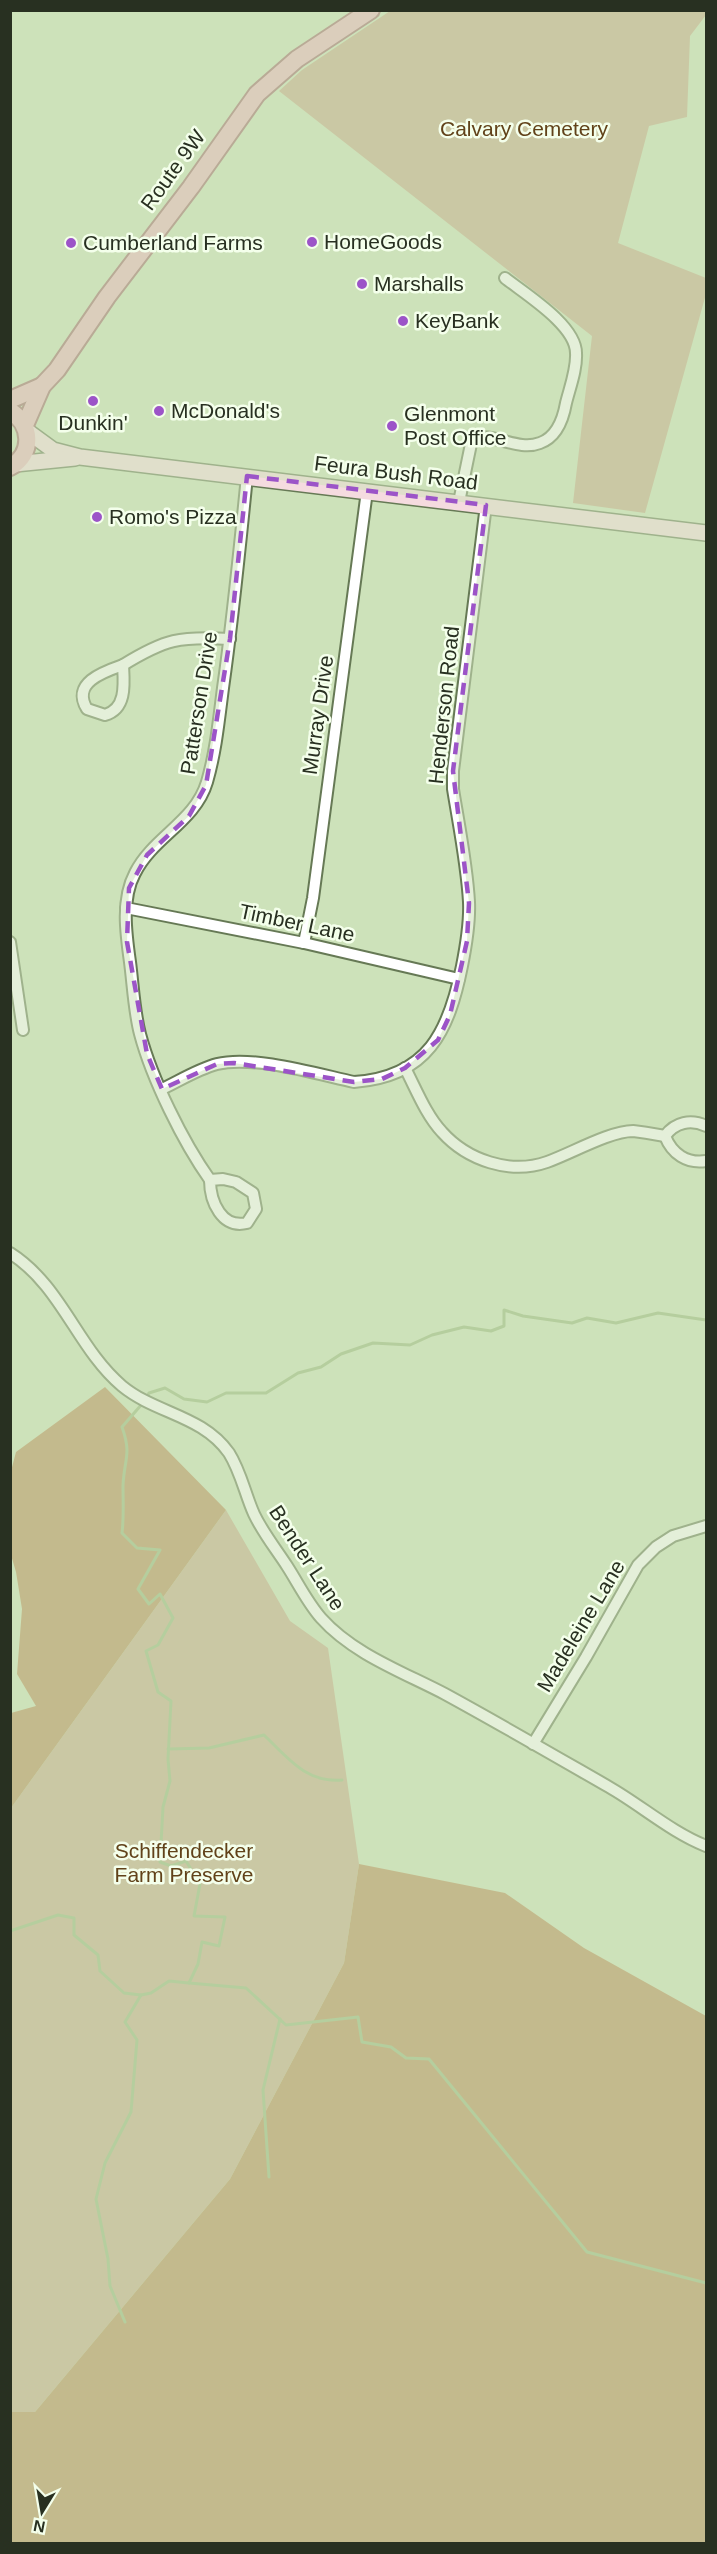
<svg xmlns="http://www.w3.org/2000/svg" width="717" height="2554" font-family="Arial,sans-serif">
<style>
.green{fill:#c5a98a}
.forest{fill:#b78b57}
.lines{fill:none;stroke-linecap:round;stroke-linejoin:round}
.stream{stroke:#98b67c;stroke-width:3}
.street-casing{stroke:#667955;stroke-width:14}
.secondary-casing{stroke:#667955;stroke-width:18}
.primary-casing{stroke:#9f686c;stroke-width:20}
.street{stroke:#fff;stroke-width:10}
.secondary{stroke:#f5dbdf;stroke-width:15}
.primary{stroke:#ecb6bf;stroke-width:16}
.marked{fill:none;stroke:#9c54c8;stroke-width:4.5;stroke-dasharray:12 8;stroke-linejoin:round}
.poi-dot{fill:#9c54c8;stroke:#f4ffeb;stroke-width:2}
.labels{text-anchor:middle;stroke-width:5;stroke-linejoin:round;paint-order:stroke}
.park-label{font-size:21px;fill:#614219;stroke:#f4ffeb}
.street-label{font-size:21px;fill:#283021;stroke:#f4ffeb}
.poi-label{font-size:21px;fill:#283021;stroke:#f4ffeb;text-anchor:start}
</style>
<rect width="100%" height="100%" fill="#cde2ba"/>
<!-- green -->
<g class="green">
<path d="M390,11h316v4l-16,21 -3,81 -38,9 -31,117 88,35v16l-61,219 -72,-10 19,-167 -313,-245 23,-21z"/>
<path d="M226,1510l64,111 38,27 31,216 -15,99 -114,216 -195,233h-24v-604z"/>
</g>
<!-- forest -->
<g class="forest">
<path d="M105,1387l121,123 -215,298v-95l25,-7 -19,-32 5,-65 -6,-37 -5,-17v-84l5,-19z"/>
<path d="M359,1864l146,29 79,55 122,68v527h-695v-131h24l195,-233 114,-216z"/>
</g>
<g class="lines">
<!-- stream -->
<g class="stream">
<path d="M147,1397l2,-4 16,-5 19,11 23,3 19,-9h40l32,-20 23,-6 20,-13 32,-11 37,2 22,-10 32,-8 27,4 13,-5v-16l19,6 49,7 15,-5 29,5 42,-10 48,7"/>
<path d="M168,1749l41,-1 55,-13c24,23 42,48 78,45"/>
<path d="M10,1931l48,-16 16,3v17l24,20 2,16 24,22 17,2 10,-2 18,-12 20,2 9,-19 4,-22 17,4 6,-29 -31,-1 6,-32 -14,-23 -15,5 -11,-4 3,-55 7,-26 -2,-22 3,-58 -13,-9 -12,-41 12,-6 15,-27 -13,-24 -11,10 -11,-15 22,-39 -23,-2 -15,-15c2,-16 1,-31 1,-47 1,-27 9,-31 -1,-59l20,-23"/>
<path d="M189,1983l57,5 40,37 72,-8 4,25 29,5 15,11 23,1 158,193 119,31"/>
<path d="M269,2177l-6,-87 17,-71"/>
<path d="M125,2322l-15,-36 -2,-27 -12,-60 9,-36 26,-51 6,-72 -12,-18 16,-27"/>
</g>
<!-- street casing -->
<g class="street-casing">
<g id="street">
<path d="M459,502l13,-63c21,-8 45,13 68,4 17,-6 23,-23 26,-40 4,-16 11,-34 10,-50 0,-28 -51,-59 -71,-75"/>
<path d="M123,665c1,18 4,44 -18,50l-18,-6c-16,-26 16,-37 36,-44z"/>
<path d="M123,665c42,-26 57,-29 107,-26"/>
<path d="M126,908l178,35 155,36"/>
<path d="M10,942l13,88"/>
<path d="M304,943l9,-45 54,-407"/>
<path d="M405,1068c11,21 21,47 37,64 25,28 68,43 105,30 23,-8 63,-31 86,-31 10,1 21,3 32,5"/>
<path d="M162,1089c17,-8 36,-20 55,-25 36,-9 100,10 137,18 74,-5 95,-51 108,-116 4,-20 8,-42 7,-64 -2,-37 -10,-76 -16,-113v-18l33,-266"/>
<path d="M706,1126c-15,-7 -31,-4 -41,10 7,18 22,28 41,25"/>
<path d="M223,1179l13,3 17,11 3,16 -9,14c-25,6 -37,-21 -37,-43z"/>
<path d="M210,1180c-27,-38 -58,-101 -70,-146 -6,-23 -7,-49 -10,-72 -4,-28 -9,-63 5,-89 18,-36 60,-51 72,-91 9,-31 12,-63 16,-94 10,-70 17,-141 24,-212"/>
<path d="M10,1253c52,33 67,95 112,133 34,28 80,29 107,67 12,19 16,41 25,61 9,19 22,35 33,52 11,17 20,36 34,52 32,36 82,54 124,76 55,30 110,62 164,93 33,19 62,45 97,59"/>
<path d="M533,1744l53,-87 52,-92 18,-18 17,-11 33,-10"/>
</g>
</g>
<!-- secondary casing -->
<g class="secondary-casing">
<g id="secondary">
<path d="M27,431l26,19 27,7 626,76"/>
<path d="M15,464l60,-6"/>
</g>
</g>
<!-- primary casing -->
<g class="primary-casing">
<g id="primary">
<path d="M10,400l32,-14"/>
<path d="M10,411c22,13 24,43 0,56"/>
<path d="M25,425l17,-39 15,-16 50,-73 84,-110 66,-93 40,-35 74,-49"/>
</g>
</g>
<!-- street -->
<use href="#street" class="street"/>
<!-- secondary -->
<use href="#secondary" class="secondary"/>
<!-- primary -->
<use href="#primary" class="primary"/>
</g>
<!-- marked area -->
<path d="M0 0H717V2554H0ZM247,476l239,29 -33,266 16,132 -2,38 -17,74 -12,25 -33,28 -23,11 -28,3 -120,-19 -17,1 -55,25 -15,-35 -20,-112 2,-54 18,-33 42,-39 17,-31 24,-146z" fill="#cde2ba" fill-opacity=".55" fill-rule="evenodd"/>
<path class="marked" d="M247,476l239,29 -33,266 16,132 -2,38 -17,74 -12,25 -33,28 -23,11 -28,3 -120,-19 -17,1 -55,25 -15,-35 -20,-112 2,-54 18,-33 42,-39 17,-31 24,-146z"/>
<!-- markers -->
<g class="poi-dot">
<circle cx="312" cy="242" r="6"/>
<circle cx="71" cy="243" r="6"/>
<circle cx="362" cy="284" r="6"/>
<circle cx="403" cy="321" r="6"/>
<circle cx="93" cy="401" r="6"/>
<circle cx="159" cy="411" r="6"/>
<circle cx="392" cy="426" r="6"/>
<circle cx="97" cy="517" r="6"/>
</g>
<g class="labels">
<!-- park labels -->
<g class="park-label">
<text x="524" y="136">Calvary Cemetery</text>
<text x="184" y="1858">Schiffendecker<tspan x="184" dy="24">Farm Preserve</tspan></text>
</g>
<!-- street labels -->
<g class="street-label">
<text transform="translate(173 170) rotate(-54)" y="7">Route 9W</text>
<text transform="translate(396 473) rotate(7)" y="7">Feura Bush Road</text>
<text transform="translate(199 703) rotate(-81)" y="7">Patterson Drive</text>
<text transform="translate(444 705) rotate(-84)" y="7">Henderson Road</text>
<text transform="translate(318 715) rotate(-82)" y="7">Murray Drive</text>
<text transform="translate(297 923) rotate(12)" y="7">Timber Lane</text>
<text transform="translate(307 1558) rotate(57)" y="7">Bender Lane</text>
<text transform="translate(581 1626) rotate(-59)" y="7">Madeleine Lane</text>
</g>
<!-- poi labels -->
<g class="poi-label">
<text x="324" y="249">HomeGoods</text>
<text x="83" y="250">Cumberland Farms</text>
<text x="374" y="291">Marshalls</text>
<text x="415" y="328">KeyBank</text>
<text x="171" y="418">McDonald's</text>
<text x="404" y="421">Glenmont<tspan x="404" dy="24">Post Office</tspan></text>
<text x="93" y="430" text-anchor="middle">Dunkin'</text>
<text x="109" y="524">Romo's Pizza</text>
</g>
</g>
<!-- border -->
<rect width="717" height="2554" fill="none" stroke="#283021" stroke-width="24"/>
<!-- north arrow -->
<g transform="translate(42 2512) rotate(191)" stroke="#f4ffeb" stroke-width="4.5" paint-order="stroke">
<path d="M0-4.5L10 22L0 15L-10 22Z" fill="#283021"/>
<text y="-9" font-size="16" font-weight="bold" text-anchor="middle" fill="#283021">N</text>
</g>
</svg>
